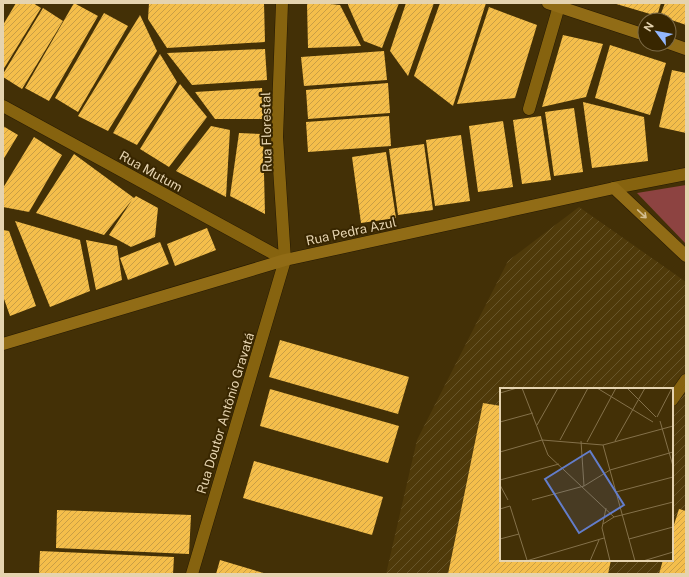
<svg xmlns="http://www.w3.org/2000/svg" width="689" height="577" font-family="'Public Sans',sans-serif">
<style>
.industrial{fill:url(#industrial-furrows);fill-rule:evenodd}
.park{fill:#8d4341}
.building{fill:url(#building-hatch)}
.lines{fill:none;stroke-linecap:round;stroke-linejoin:round}
.lane-casing{stroke:#251903;stroke-width:13}
.street-casing{stroke:#251903;stroke-width:13}
.secondary-casing{stroke:#251903;stroke-width:13}
.lane{stroke:#86630f;stroke-width:12}
.street{stroke:#86630f;stroke-width:12}
.secondary{stroke:#916c16;stroke-width:12}
.oneway{stroke:#d4be90}
.labels{text-anchor:middle;stroke-width:4;stroke-linejoin:round;paint-order:stroke}
.street-label{font-size:13px;fill:#e5d3af;stroke:#382600}
.inset-road{fill:none;stroke:#84714a;stroke-width:1}
.view{fill:#637dca;fill-opacity:0.15;stroke:#637dca;stroke-width:2}
.inset-edge{fill:none;stroke:#e5d3af;stroke-width:2}
</style>
<defs>
<pattern id="industrial-furrows" width="10" height="10" patternUnits="userSpaceOnUse"><rect width="10" height="10" fill="#4f3a0a"/><path d="M-1 1l2-2M0 10L10 0M9 11l2-2" fill="none" stroke="#68562b"/></pattern>
<pattern id="building-hatch" width="6" height="6" patternUnits="userSpaceOnUse"><rect width="6" height="6" fill="#f4be4b"/><path d="M-1 1l2-2M0 6l6-6M5 7l2-2" fill="none" stroke="#c89e45"/></pattern>
</defs>
<rect width="100%" height="100%" fill="#433006"/>
<!-- industrial -->
<path class="industrial" d="M579,207l107,75v265l-7,27h-293l31,-134 91,-179zM501,389h171v171h-171z"/>
<!-- park -->
<path class="park" d="M686,185v59l-49,-51z"/>
<!-- building -->
<g class="building">
<path d="M16,3h17l8,5 -38,62v-45z"/>
<path d="M74,3l24,13 -49,85 -24,-13z"/>
<path d="M149,3h115l1,39 -98,6 -19,-29z"/>
<path d="M307,3h14l19,2 21,41 -53,2z"/>
<path d="M348,3h51l-17,45 -18,-7 -16,-36z"/>
<path d="M406,3h28l-26,73 -18,-25z"/>
<path d="M440,3h46l-33,103 -39,-30z"/>
<path d="M613,3h48l-4,13z"/>
<path d="M665,3h21v22l-26,-9z"/>
<path d="M489,7l48,18 -22,73 -58,6z"/>
<path d="M43,8l20,13 -41,68 -19,-12v-3z"/>
<path d="M104,13l24,13 -50,86 -23,-14z"/>
<path d="M140,15l17,36 -49,80 -30,-15z"/>
<path d="M563,35l40,9 -17,53 -44,10z"/>
<path d="M610,45l56,18 -16,52 -55,-17z"/>
<path d="M265,49l2,31 -75,5 -25,-32z"/>
<path d="M384,51l3,29 -83,6 -3,-29z"/>
<path d="M160,54l17,28 -40,63 -24,-12z"/>
<path d="M672,70l14,3v60l-27,-6z"/>
<path d="M388,83l2,30 -82,6 -2,-29z"/>
<path d="M180,84l27,33 -38,50 -29,-18z"/>
<path d="M262,88l2,31h-49l-20,-27z"/>
<path d="M583,102l61,15 4,44 -56,7z"/>
<path d="M574,108l9,64 -29,4 -9,-64z"/>
<path d="M389,116l2,30 -83,6 -2,-30z"/>
<path d="M541,116l10,64 -29,4 -9,-64z"/>
<path d="M503,121l10,66 -35,5 -9,-66z"/>
<path d="M3,126l15,9 -15,25z"/>
<path d="M211,126l19,4 -4,67 -50,-26z"/>
<path d="M239,133l24,1 2,80 -35,-18z"/>
<path d="M461,135l9,66 -35,5 -9,-66z"/>
<path d="M34,137l28,18 -33,57 -26,-5v-19z"/>
<path d="M424,144l9,66 -35,5 -9,-66z"/>
<path d="M386,152l10,66 -35,5 -9,-66z"/>
<path d="M74,154l60,44 2,-2 22,12 -3,29 -24,10 -22,-12 23,-35 -28,35 -68,-22z"/>
<path d="M15,221l65,19 10,51 -40,16z"/>
<path d="M207,228l9,22 -41,16 -8,-22z"/>
<path d="M3,230l6,1 27,75 -26,10 -7,-20z"/>
<path d="M86,240l31,6 5,34 -26,10z"/>
<path d="M160,242l9,22 -41,16 -8,-22z"/>
<path d="M280,340l129,37 -11,37 -129,-37z"/>
<path d="M270,389l129,37 -11,37 -128,-37z"/>
<path d="M483,403l18,3v154h110l-3,14h-160z"/>
<path d="M254,461l129,36 -11,38 -129,-37z"/>
<path d="M679,509l7,2v63h-27l4,-14h9v-29z"/>
<path d="M57,510l134,5 -2,39 -133,-6z"/>
<path d="M40,551l134,6 -1,17h-134z"/>
<path d="M220,560l47,14h-51z"/>
</g>
<g class="lines">
<!-- lane casing -->
<g class="lane-casing">
<path id="lane" d="M672,400l14,-20"/>
</g>
<!-- street casing -->
<g class="street-casing">
<g id="street">
<path d="M3,106l282,154"/>
<path d="M529,109l30,-103"/>
<path d="M614,188l72,-14"/>
<path d="M192,574l93,-314 -8,-123 5,-134"/>
</g>
</g>
<!-- secondary casing -->
<g class="secondary-casing">
<g id="secondary">
<path d="M548,3l97,32"/>
<path d="M669,43l17,6"/>
<path d="M3,344l282,-84 329,-72 72,68"/>
</g>
</g>
<!-- lane -->
<use href="#lane" class="lane"/>
<!-- street -->
<use href="#street" class="street"/>
<!-- secondary -->
<use href="#secondary" class="secondary"/>
</g>
<!-- one-way arrows -->
<defs><path id="oneway-shaft" d="M-6 0H5M1.5-3L5.5 0L1.5 3" fill="none" stroke-width="1.6" stroke-linecap="round" stroke-linejoin="round"/></defs>
<use class="oneway" href="#oneway-shaft" transform="translate(642 214) rotate(43)"/>
<g class="labels">
<!-- street labels -->
<g class="street-label">
<text transform="translate(266 132) rotate(-91)" y="5">Rua Florestal</text>
<text transform="translate(151 171) rotate(29)" y="5">Rua Mutum</text>
<text transform="translate(351 231) rotate(-12)" y="5">Rua Pedra Azul</text>
<text transform="translate(225 413) rotate(-73)" y="5">Rua Doutor Antônio Gravatá</text>
</g>
</g>
<!-- overview -->
<g transform="translate(500 388)">
<rect width="173" height="173" fill="#433006"/>
<path class="inset-road" d="M22,0l26,67 66,62M97,0l56,34M127,0l29,29M0,5l17,-5M157,29l15,-29M160,33l13,45M0,34l33,-9M37,37l21,-37M60,52l28,-52M81,53l3,45M115,53l30,-53M87,54l29,-54M103,57l32,116M0,64l42,-12 61,5 70,-19M0,92l59,-16M0,97l8,15M116,104l57,-15M32,112l52,-14 26,-16 63,-18M106,120l-4,20 8,33M0,121l10,-3 17,54M103,136l11,-7 59,-15M0,151l19,-5M129,151l44,-12M26,173l78,-23M90,173l9,-21M143,173l30,-9"/>
<path class="view" d="M90,63l34,54 -45,28 -34,-54z"/>
<rect width="173" height="173" class="inset-edge"/>
</g>
<!-- border -->
<rect width="689" height="577" fill="none" stroke="#e5d3af" stroke-width="8"/>
<!-- north arrow -->
<g transform="translate(657 32) rotate(302)"><circle r="19" fill="#382600" stroke="#7d6b46"/>
<path d="M0-3L7 15L0 10L-7 15Z" fill="#93b7fd"/>
<text y="-6" font-size="11" font-weight="bold" text-anchor="middle" fill="#e5d3af">N</text>
</g>
</svg>
